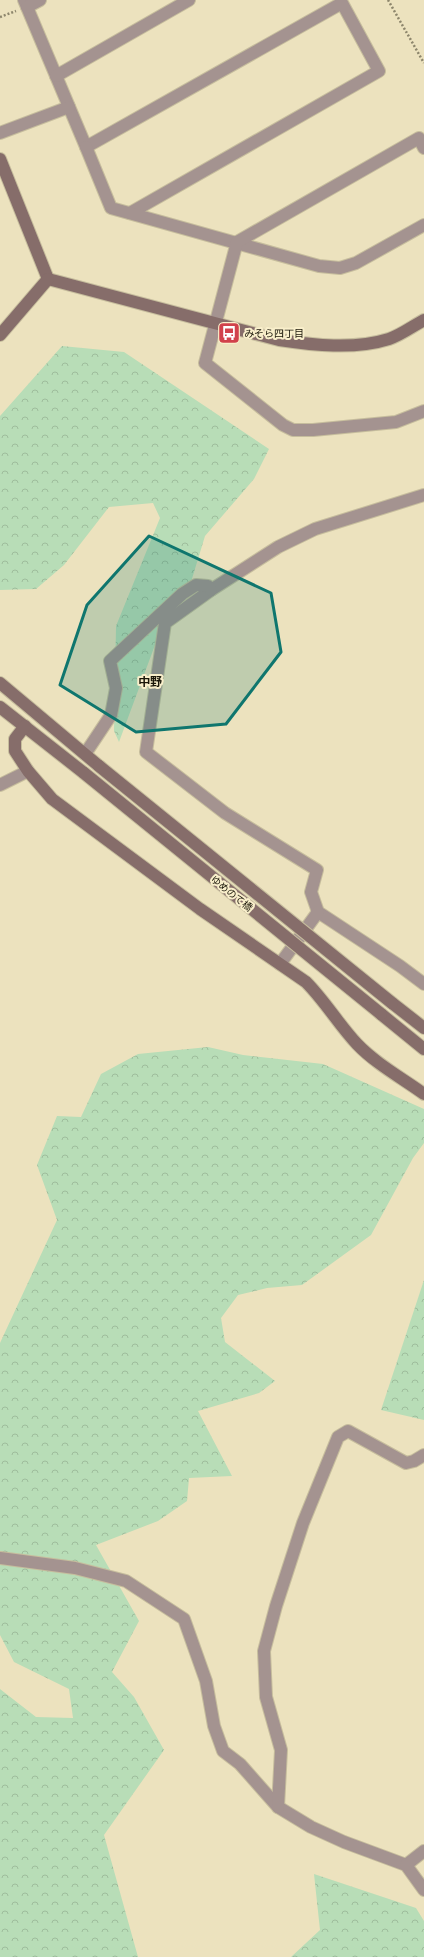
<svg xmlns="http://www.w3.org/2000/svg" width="424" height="1957" font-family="'Varela Round','Noto Sans JP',sans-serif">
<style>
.forest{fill:url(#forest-crowns)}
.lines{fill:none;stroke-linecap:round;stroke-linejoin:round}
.street-casing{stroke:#c6bd9d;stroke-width:14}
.secondary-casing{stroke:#c6bd9d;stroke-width:14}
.path{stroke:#8d866c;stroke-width:2.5;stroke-dasharray:2 2;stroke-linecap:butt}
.street{stroke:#a49390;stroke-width:12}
.secondary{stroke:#866d6a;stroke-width:12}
.secondary-bridge-casing{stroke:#c6bd9d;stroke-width:14;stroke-linecap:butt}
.secondary-bridge{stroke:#866d6a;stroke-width:12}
.marked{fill:#0f766e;fill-opacity:0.2;stroke:#0f766e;stroke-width:3;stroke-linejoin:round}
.labels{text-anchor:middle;stroke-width:4;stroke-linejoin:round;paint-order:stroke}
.poi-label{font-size:10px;fill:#1a1609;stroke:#f9efcb;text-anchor:start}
.street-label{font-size:10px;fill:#1a1609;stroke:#f9efcb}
.quarter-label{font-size:12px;font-weight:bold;fill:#1a1609;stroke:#f9efcb}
</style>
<defs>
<pattern id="forest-crowns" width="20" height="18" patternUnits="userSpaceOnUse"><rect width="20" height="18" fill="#b8ddb7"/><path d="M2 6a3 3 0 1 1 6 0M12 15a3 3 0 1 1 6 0" fill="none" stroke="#9ebd9c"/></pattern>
</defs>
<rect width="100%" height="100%" fill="#ece2be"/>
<!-- forest -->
<g class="forest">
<path d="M62,346l62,6 145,97 -15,30 -49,57 -14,46 -33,55 -39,105 -5,-11 2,-105 44,-108 -7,-15 -44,4 -45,58 -28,24 -36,1v-174z"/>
<path d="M208,1047l35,8 80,9 101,45v34l-11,15 -42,77 -69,50 -35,3 -29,7 -17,23 4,24 50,39 -16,12 -61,18 34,65 -43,2 -2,23 -29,20 -62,24 43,76 -27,51 22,25 30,53 -60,85 34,122h-138v-268l36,28 37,1 -4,-29 -55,-27 -14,-27v-292l57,-123 -20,-55 20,-49 24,1 20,-43 37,-20z"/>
<path d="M424,1280v140l-43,-10z"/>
<path d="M314,1874l102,34 8,13v36h-133l29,-27z"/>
</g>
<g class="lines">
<!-- street casing -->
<g class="street-casing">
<g id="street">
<path d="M24,0l62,147 256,-144 37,68 -249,142"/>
<path d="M27,7l13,-7"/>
<path d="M56,76l133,-76"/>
<path d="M0,133l69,-26"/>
<path d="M86,147l25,61 208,58 21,2 16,-5 68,-38"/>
<path d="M424,148l-5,-10 -182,104 -32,121 78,62 10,5h20l83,-8 28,-11"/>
<path d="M424,495l-109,34 -37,18 -67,43 -46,33 -19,129 79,61 92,57 -6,22 7,20 82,54 24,18"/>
<path d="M85,754l26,-39 5,-27 -6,-27 72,-67 14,-9 12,1 3,4"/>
<path d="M0,785l28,-14"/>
<path d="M280,964l38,-52"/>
<path d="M0,1558l75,10 51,13 58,38 22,62 8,45 9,25 17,13 38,43 33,20 33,15 62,23 18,25"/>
<path d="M278,1807l3,-57 -15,-53 -2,-46 12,-45 27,-83 35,-86 10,-6 58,32 8,-2 10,-6"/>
<path d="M406,1865l18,-14"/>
</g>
</g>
<!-- secondary casing -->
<g class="secondary-casing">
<g id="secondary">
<path d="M0,159l48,120"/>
<path d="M48,279l231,61c34,5 75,10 110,-1 12,-4 24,-13 35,-19"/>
<path d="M0,335l48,-56"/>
<path d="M0,683l99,83"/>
<path d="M0,707l84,66"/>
<path d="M25,726l-10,13v12l13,20 24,28 148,110 106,73c19,19 33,43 51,62 19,20 45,34 67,50"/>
<path d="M392,1003l32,25"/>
<path d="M381,1014l43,35"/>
</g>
</g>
<!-- path -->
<g class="path">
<path d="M388,0l36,63"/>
<path d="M0,17l16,-6"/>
</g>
<!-- street -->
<use href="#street" class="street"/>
<!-- secondary -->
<use href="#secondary" class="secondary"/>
<!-- secondary-bridge casing -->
<g class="secondary-bridge-casing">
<g id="secondary-bridge">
<path d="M99,766l293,237"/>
<path d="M84,773l297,241"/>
</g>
</g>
<!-- secondary-bridge -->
<use href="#secondary-bridge" class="secondary-bridge"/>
</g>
<!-- marked area -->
<path class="marked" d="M149,536l122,57 10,59 -55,72 -90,8 -76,-47 27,-80z"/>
<!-- icons -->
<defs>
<g id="bus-square" transform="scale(1.15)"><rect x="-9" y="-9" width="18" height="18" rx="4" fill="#d1414b" stroke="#f9efcb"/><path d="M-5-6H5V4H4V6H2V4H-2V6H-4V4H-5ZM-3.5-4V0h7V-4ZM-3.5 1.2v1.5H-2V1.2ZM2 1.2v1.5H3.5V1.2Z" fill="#fff"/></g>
</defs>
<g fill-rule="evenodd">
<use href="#bus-square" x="229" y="333"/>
</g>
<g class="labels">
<!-- poi labels -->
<g class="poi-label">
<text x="244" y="337">みそら四丁目</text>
</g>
<!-- street labels -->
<g class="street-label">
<text transform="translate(232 893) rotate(39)" y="4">ゆめのて橋</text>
</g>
<!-- quarter labels -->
<g class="quarter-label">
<text x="150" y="686">中野</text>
</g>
</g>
</svg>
